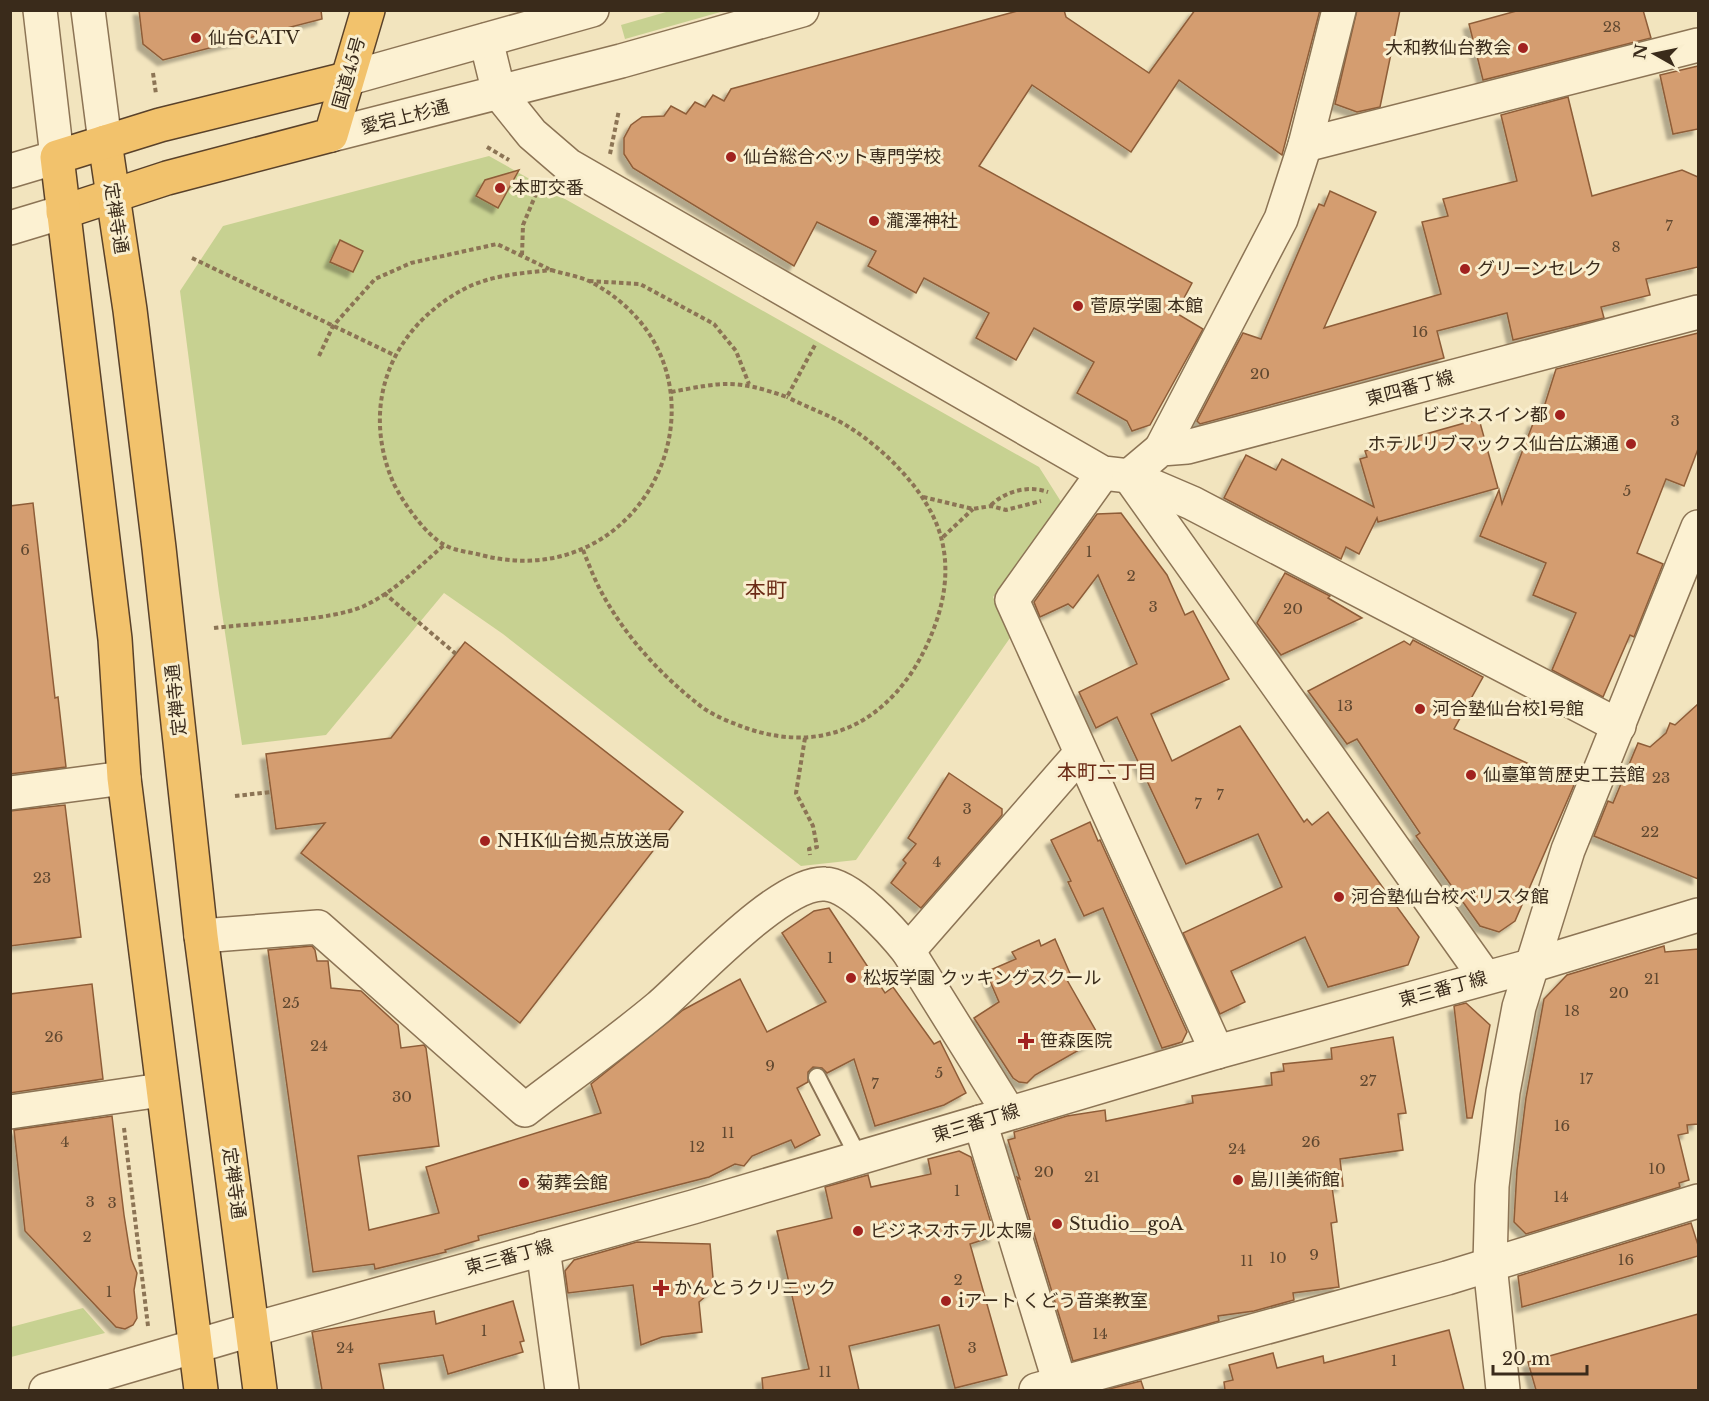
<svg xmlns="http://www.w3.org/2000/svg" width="1709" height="1401" font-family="'Libre Baskerville','Noto Sans JP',serif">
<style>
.green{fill:#c7d191}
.building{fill:#d49d70;stroke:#8e5d38;stroke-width:1.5;filter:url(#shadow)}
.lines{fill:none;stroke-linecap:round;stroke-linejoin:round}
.service-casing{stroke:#8c7455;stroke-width:20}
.minor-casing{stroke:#8c7455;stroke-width:36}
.tertiary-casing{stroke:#8c7455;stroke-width:36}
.trunk-casing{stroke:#59412a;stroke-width:36}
.path{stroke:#8c7455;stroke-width:4;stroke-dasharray:4.5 3;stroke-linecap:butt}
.service{stroke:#fcf1d2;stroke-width:16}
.minor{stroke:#fcf1d2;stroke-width:33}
.tertiary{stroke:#fcf1d2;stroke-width:33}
.trunk{stroke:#f2c26c;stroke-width:33}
.poi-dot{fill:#a1221f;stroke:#f9eece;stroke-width:2}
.labels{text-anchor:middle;stroke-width:6;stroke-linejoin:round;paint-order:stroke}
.number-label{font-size:15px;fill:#604830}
.poi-label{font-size:18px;fill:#3a2b1b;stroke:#f9eece;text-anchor:start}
.street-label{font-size:18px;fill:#3a2b1b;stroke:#f9eece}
.neighbourhood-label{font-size:20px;fill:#6b2b16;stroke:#f9eece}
.quarter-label{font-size:21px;fill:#6b2b16;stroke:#f9eece}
</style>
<defs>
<filter id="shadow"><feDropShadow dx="-5.5" dy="5.5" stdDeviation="1.5" flood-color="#0004"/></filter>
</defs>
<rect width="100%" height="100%" fill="#f2e4be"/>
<!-- green -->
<g class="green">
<path d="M673,10l51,1 -99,28 -4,-14z"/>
<path d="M489,156l550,311 26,41 -72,89 19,38 -156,225 -55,6 -298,-232 -59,-41 -118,142 -84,10 -23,-152 -39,-302 43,-65z"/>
<path d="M83,1308l22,25 -94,24v-30z"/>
</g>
<!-- building -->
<g class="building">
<path d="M139,10h182l1,9 -159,41 -20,-16z"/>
<path d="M1021,10h43l2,7 83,56 46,-63h125l-38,145 -103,-75 -48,72 -99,-67 -53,81 213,117 -16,30 27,16 -53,96 -18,6 -5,-10 -50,-28 17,-31 -60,-34 -18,32 -40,-22 13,-25 -65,-35 -8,15 -48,-27 8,-15 -59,-29 -23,44 -161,-98 -9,-14v-16l7,-13 11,-8 22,-1 7,-10 15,8 9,-12 10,5 8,-12 11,6 7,-12z"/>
<path d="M1357,10h43l-20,97 -23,5 -22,-8z"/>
<path d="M1520,10h123l8,28 -168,42 -14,-56z"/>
<path d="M1698,66v63l-25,5 -13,-59z"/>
<path d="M1568,97l24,99 90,-26 16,7v90l-52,12 4,16 -49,12 3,11 -91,22 -6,-27 -70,18 7,27 -244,66 -3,-3 46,-88 18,6 58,-135 5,2 6,-15 46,21 -52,116 117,-34 -19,-72 26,-6 -5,-17 74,-18 -16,-66z"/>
<path d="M519,170l-21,38 -22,-12 9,-16z"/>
<path d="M340,240l23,11 -10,21 -23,-10z"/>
<path d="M1698,333v116l-14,37 -18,-7 -29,74 26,11 -29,73 -4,-2 -27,62 -51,-27 24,-57 -43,-18 13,-32 -66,-27 19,-46 3,14 32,-83 5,2 17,-54z"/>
<path d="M1479,419l19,69 -120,34 -1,-4 -18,36 -13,-7 -5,12 -117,-61 22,-43 30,15 6,-11 92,48 -14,-48 7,-2 -2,-6z"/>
<path d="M33,503l22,195 3,-1 8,70 -56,7v-268z"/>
<path d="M1121,513l46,62 18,40 8,-4 36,68 -78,35 21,47 68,-35 64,96 3,-3 5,6 16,-13 91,125 -11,28 -80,22 -23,-50 -74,34 14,31 -25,12 -37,-81 99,-46 -24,-53 -72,30 -69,-147 -21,11 -17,-36 58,-28 -39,-89 -25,33 -5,-4 -28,13 -6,-15 63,-88z"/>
<path d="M1285,573l45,23 -2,2 34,20 -81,37 -24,-32z"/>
<path d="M1413,640l70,37 -29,52 120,56 -59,136 -16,11 -19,-6 -64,-90 4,-3 -63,-94 -10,5 -39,-53 96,-50 6,4z"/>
<path d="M465,642l218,170 -163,211 -219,-170 24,-30 -49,6 -10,-75 125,-16z"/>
<path d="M1698,704v175l-104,-43 14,-35 5,2 25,-60 12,4 16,-14 4,-10 5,2z"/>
<path d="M949,773l53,36v6l-81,93 -30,-25 15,-20 -3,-3 13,-16 -8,-6z"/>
<path d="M65,805l16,132 -71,9v-135z"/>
<path d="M1090,822l8,19 2,-1 87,192 -5,10 -20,6 -59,-140 -19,8 -16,-34 3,-1 -20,-41z"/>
<path d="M829,908l56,85 8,-6 41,57 6,-3 26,52 -22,12 -69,21 -21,-67 -27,14 -5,-5 -9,-1 -5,5v10l-11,6 23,47 -25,13 -4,-8 -39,16 -8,10 -9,-2 -26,13 -231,59 1,4 -34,10 1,2 -71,17 -1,-5 -61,8 -45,-322 44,-4 3,4 2,11h11l3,27 30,3 37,34 3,23 23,-3 2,3 13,98 -81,10 11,74 70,-17 -13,-46 175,-54 -10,-29 92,-74 57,-31 27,53 59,-30 -44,-69 32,-22z"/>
<path d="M1055,939l17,39 -5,2 33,58 -65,37 -8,8 -8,-1 -6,-4 -39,-60 25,-16 -13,-30 30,-13 -4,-7 27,-12 2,6z"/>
<path d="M1664,946l1,6 33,-3v175l-11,1 1,8 -10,2 11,45 -10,3 1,4 -154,47 -12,-12 3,-52 9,-72 18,-99 23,-24z"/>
<path d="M92,984l11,95 -93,14v-99z"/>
<path d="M1466,1003l24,22 -18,93h-5l-13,-112z"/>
<path d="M1393,1037l13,76 -8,1 5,36 -63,9 3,27 -11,1 5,35 -6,1 8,64 -46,6 1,7 -40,11 -36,5 1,5 -146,40 -56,-184 3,2 -12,-39 7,-2 -1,-6 53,-16 38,-6 1,11 87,-18 -1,-7 80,-11 -1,-12 13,-2 -1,-7 49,-5 -1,-11z"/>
<path d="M112,1116l12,99 7,44 6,14 -3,17 3,28 -4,7 -8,4 -9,-2 -91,-96 -11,-101z"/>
<path d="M959,1151l12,6 24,79 -25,8 37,131 -52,13 -16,-63 -90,21 10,44h-96l-1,-12 47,-9 -32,-138 55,-13 -7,-31 43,-12 3,12 60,-13 -3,-15z"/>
<path d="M1691,1223l7,22v11l-176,51 -4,-31z"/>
<path d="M637,1242l73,2 4,45 -15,13 3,30 -40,5 -21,8 -8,-60 -65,8 -3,-22 9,-11z"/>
<path d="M513,1301l11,40 -4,1 3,10 -75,22 -5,-19 -64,9 5,26h-62l-10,-58 122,-21 2,13z"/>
<path d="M1698,1314v76h-162l-8,-28z"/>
<path d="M1449,1330l15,60h-239l-1,-8 9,-2 -4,-15 44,-12 4,15 46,-12 1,7z"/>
<path d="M1141,1381l3,9h-39z"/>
</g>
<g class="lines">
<!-- service casing -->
<g class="service-casing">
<path id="service" d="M817,1077l42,81"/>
</g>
<!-- minor casing -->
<g class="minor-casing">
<g id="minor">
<path d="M486,40l13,53 33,41 36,31 535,308 26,3 63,27 427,223"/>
<path d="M1305,145l393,-100"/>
<path d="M1161,449l120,-230 24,-74 34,-135"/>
<path d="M1103,473l-91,127 205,452"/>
<path d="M1129,476l356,501"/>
<path d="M1129,476l32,-27 26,-2 511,-135"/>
<path d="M10,793l114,-15"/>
<path d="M201,936l117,-9 207,183c44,-34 91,-67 134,-103 34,-29 122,-126 166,-123 26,1 67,47 83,67l101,162"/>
<path d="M908,951l172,-197"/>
<path d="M10,1112l151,-22"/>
<path d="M980,1122l82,268"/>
<path d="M543,1248l19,142"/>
<path d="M254,1329l439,-122 524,-155 313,-86 168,-51"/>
<path d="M1036,1390l411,-112 251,-77"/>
<path d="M1503,1390l-13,-126 2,-78 11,-94 16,-85 49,-157 130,-323"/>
</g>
</g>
<!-- tertiary casing -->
<g class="tertiary-casing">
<g id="tertiary">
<path d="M88,10l17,132"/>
<path d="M346,79l246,-69"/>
<path d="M331,135l290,-74 181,-51"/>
<path d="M10,171l47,-14 -17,-147"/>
<path d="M10,228l53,-16"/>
<path d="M46,1390l208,-61"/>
</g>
</g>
<!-- trunk casing -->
<g class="trunk-casing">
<g id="trunk">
<path d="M105,142l25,168 29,238 42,388 59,454"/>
<path d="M63,212l104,-34 164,-43 37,-125"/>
<path d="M201,1390l-77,-612 -9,-139 -58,-482 103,-32 186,-46"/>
</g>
</g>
<!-- path -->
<g class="path">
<path d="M153,73l3,21"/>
<path d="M487,147l22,13"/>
<path d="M610,154l9,-44"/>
<path d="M522,255l1,-30 18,-43"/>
<path d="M192,258l202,97"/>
<path d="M551,270c13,4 28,6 40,12 158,85 64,318 -110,273 -11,-3 -26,-4 -36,-10 -19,-9 -43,-44 -52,-63 -33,-78 -2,-155 73,-194 26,-13 57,-15 85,-18z"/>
<path d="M589,281l51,3 74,40 22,27 13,33"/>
<path d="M319,356l14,-30 42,-47 36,-16 86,-19 52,25"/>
<path d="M671,392c53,-10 64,-13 116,5l28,-52"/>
<path d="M923,497l50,12 18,-3 15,4 35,-9"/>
<path d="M991,505c15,-14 37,-20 57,-13"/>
<path d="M943,537l30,-28"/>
<path d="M583,550c6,15 12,31 20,45 23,42 58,80 95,109 13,11 32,18 48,24 89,31 157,-17 188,-100 14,-37 17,-77 -2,-114 -16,-32 -49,-65 -80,-85 -19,-13 -44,-21 -65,-32"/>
<path d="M384,593l72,61"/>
<path d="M214,628c40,-5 116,-7 150,-22 31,-15 55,-39 80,-61"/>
<path d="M805,738l-9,55 17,33 4,21 -8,2 1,6"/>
<path d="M235,796l36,-4"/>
<path d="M124,1128l24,198"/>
</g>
<!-- service -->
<use href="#service" class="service"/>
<!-- minor -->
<use href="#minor" class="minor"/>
<!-- tertiary -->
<use href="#tertiary" class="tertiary"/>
<!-- trunk -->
<use href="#trunk" class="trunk"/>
</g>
<!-- markers -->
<g class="poi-dot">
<circle cx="196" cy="38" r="6"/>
<circle cx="1523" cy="48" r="6"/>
<circle cx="731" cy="157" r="6"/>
<circle cx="500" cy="188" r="6"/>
<circle cx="874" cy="221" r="6"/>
<circle cx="1465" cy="269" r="6"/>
<circle cx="1078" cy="306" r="6"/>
<circle cx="1560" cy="415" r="6"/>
<circle cx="1631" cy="444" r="6"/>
<circle cx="1420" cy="709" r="6"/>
<circle cx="1471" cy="775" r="6"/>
<circle cx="485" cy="841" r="6"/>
<circle cx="1339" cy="897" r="6"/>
<circle cx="851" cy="978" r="6"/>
<path d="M1023 1032h6v6h6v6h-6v6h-6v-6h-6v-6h6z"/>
<circle cx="1238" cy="1180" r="6"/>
<circle cx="524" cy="1183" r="6"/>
<circle cx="1057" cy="1224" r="6"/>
<circle cx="858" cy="1231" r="6"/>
<path d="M658 1279h6v6h6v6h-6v6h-6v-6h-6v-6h6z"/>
<circle cx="946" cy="1301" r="6"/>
</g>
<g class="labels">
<!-- number labels -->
<g class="number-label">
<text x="1612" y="32">28</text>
<text x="1669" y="231">7</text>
<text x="1616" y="252">8</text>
<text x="1420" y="337">16</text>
<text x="1260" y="379">20</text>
<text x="1675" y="426">3</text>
<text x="1627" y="496">5</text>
<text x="25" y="555">6</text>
<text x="1089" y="557">1</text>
<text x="1131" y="581">2</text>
<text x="1153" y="612">3</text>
<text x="1293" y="614">20</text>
<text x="1345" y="711">13</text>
<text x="1661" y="783">23</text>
<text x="1220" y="800">7</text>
<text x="1198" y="809">7</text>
<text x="967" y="814">3</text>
<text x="1650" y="837">22</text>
<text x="937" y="867">4</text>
<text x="42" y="883">23</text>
<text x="830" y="963">1</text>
<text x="1652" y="984">21</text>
<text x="1619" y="998">20</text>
<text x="291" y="1008">25</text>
<text x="1572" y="1016">18</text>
<text x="54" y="1042">26</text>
<text x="319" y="1051">24</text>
<text x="770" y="1071">9</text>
<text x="939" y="1078">5</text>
<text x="1586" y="1084">17</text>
<text x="1368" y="1086">27</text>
<text x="875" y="1089">7</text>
<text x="402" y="1102">30</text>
<text x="1562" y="1131">16</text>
<text x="728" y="1138">11</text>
<text x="65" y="1147">4</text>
<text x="1311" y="1147">26</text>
<text x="697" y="1152">12</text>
<text x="1237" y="1154">24</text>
<text x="1657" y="1174">10</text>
<text x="1044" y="1177">20</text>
<text x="1092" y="1182">21</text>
<text x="957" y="1196">1</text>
<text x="1561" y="1202">14</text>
<text x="90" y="1207">3</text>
<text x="112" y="1208">3</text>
<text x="87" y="1242">2</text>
<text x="1314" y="1260">9</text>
<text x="1278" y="1263">10</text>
<text x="1626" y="1265">16</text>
<text x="1247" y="1266">11</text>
<text x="958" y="1285">2</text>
<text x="109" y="1297">1</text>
<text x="484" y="1336">1</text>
<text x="1100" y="1339">14</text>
<text x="345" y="1353">24</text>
<text x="972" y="1353">3</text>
<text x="1394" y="1366">1</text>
<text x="825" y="1377">11</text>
</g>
<!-- poi labels -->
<g class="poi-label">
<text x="208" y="44">仙台CATV</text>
<text x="1511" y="54" text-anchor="end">大和教仙台教会</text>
<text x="743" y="163">仙台総合ペット専門学校</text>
<text x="512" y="194">本町交番</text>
<text x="886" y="227">瀧澤神社</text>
<text x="1477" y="275">グリーンセレク</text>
<text x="1090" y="312">菅原学園 本館</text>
<text x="1548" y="421" text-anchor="end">ビジネスイン都</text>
<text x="1619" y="450" text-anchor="end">ホテルリブマックス仙台広瀬通</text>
<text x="1432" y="715">河合塾仙台校1号館</text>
<text x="1483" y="781">仙臺箪笥歴史工芸館</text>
<text x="497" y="847">NHK仙台拠点放送局</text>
<text x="1351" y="903">河合塾仙台校ベリスタ館</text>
<text x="863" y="984">松坂学園 クッキングスクール</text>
<text x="1040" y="1047">笹森医院</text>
<text x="1250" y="1186">島川美術館</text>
<text x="536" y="1189">菊葬会館</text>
<text x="1069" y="1230">Studio＿goA</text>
<text x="870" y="1237">ビジネスホテル太陽</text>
<text x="674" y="1294">かんとうクリニック</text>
<text x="958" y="1307">iアート くどう音楽教室</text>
</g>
<!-- street labels -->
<g class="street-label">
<text transform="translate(349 73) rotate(-74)" y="6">国道45号</text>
<text transform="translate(405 117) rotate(-14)" y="6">愛宕上杉通</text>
<text transform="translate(116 218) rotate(81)" y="6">定禅寺通</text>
<text transform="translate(1410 388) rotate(-15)" y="6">東四番丁線</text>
<text transform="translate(176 700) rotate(-96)" y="6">定禅寺通</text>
<text transform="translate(1443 989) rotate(-15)" y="6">東三番丁線</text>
<text transform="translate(976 1123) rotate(-17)" y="6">東三番丁線</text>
<text transform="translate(234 1183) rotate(82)" y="6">定禅寺通</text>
<text transform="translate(509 1257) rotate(-15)" y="6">東三番丁線</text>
</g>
<!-- neighbourhood labels -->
<g class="neighbourhood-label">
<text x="1107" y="779">本町二丁目</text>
</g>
<!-- quarter labels -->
<g class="quarter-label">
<text x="766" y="597">本町</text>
</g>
</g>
<!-- border -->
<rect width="1709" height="1401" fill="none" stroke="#3a2b1b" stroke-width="24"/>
<!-- north arrow -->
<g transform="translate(1655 54) rotate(279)" stroke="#f9eece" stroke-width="4.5" paint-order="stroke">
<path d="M0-4.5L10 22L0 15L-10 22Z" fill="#3a2b1b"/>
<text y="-9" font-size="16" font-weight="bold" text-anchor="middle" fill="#3a2b1b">N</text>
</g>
<!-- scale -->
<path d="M1493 1365v9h94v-9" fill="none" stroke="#3a2b1b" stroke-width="3"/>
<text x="1502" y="1365" font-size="18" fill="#3a2b1b" stroke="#f9eece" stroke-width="4.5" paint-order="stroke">20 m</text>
</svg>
